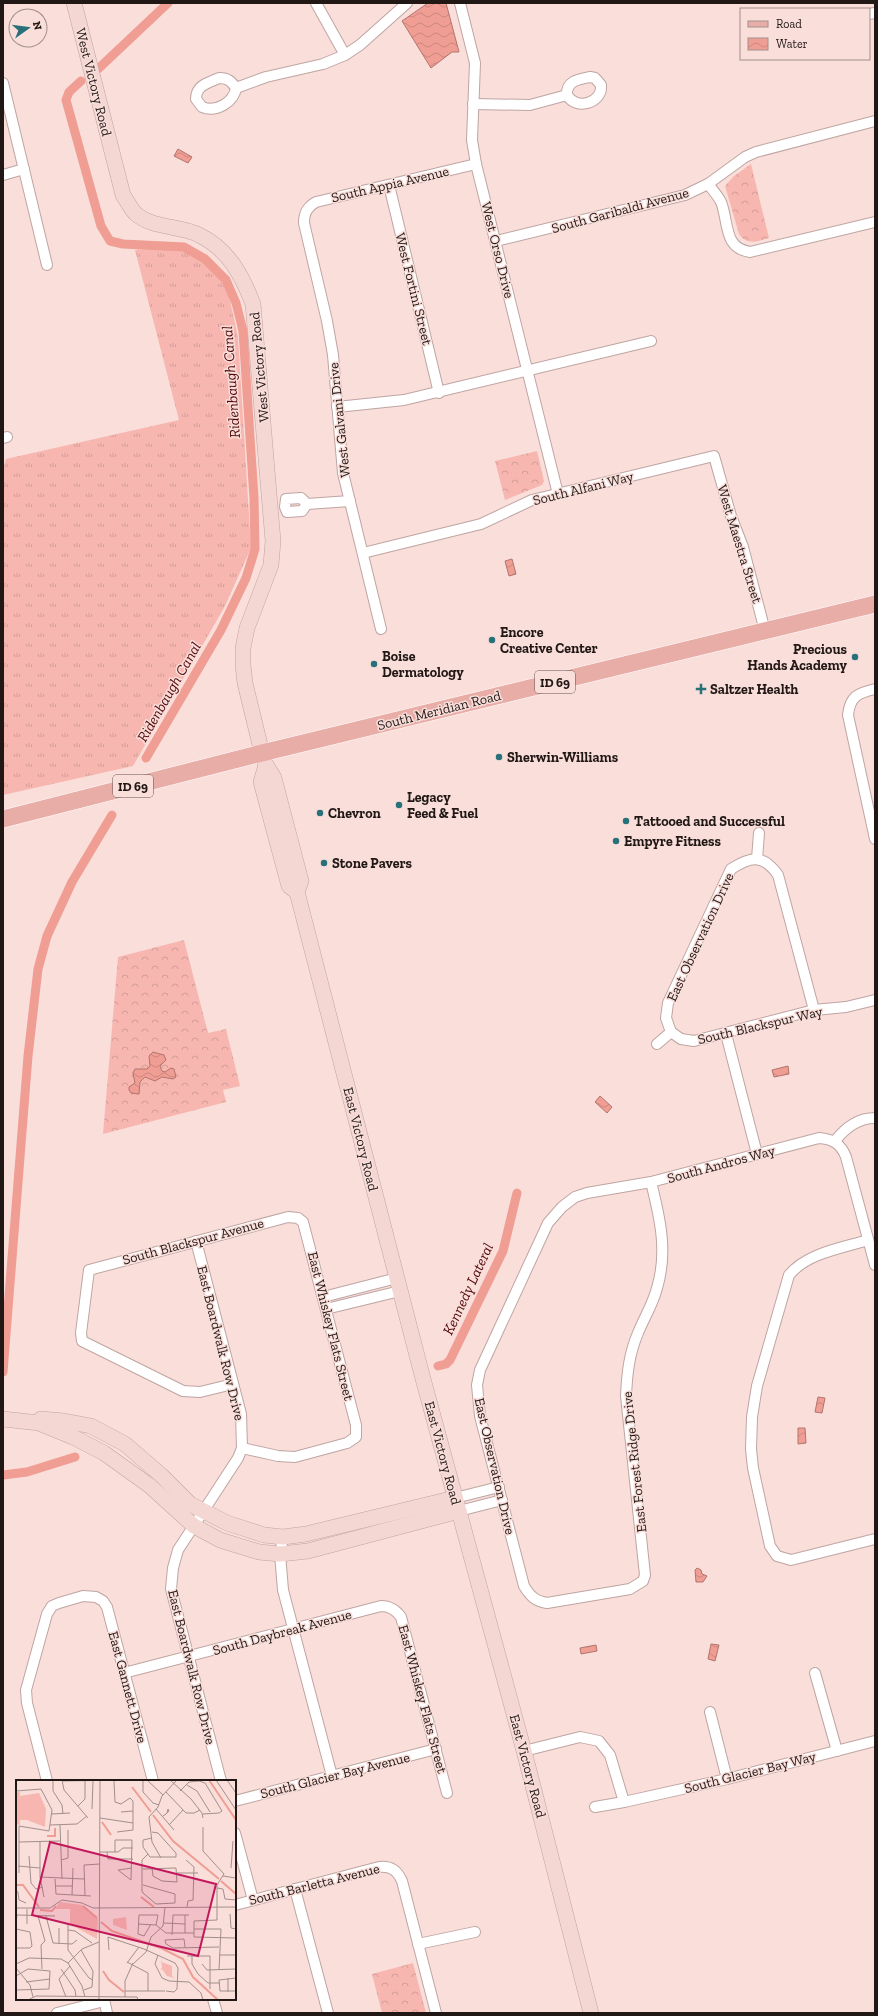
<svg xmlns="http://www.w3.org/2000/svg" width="878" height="2016" font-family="'Zilla Slab',serif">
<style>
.grass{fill:url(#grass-tufts)}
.forest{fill:url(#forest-crowns)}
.water{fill:url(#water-waves);stroke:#b2756e}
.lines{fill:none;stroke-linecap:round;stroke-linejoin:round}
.canal{stroke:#f09d94;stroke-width:9}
.street-casing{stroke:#bfa5a2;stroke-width:12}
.secondary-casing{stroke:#bfa5a2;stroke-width:16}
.primary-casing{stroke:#fff;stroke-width:18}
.street{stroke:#fff;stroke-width:10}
.secondary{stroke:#f4d6d3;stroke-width:15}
.primary{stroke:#e9ada7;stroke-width:17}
.poi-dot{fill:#28717a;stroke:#f9deda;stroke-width:1.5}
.labels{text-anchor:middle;stroke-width:3;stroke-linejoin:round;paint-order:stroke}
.shield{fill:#f9deda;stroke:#625351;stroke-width:1}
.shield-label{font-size:13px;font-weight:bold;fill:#211816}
.street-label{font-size:14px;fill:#211816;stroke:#f9deda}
.poi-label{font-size:14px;font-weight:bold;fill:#211816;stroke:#f9deda;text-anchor:start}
.water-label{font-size:15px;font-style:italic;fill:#510709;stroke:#f9deda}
.inset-river{fill:none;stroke:#f09d94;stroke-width:2}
.inset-road{fill:none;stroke:#a38f8c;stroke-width:1}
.view{fill:#c2185b;fill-opacity:0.15;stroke:#c2185b;stroke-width:2}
.inset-edge{fill:none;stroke:#211816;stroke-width:2}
</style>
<defs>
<pattern id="grass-tufts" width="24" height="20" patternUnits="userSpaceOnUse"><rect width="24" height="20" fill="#f7b7b0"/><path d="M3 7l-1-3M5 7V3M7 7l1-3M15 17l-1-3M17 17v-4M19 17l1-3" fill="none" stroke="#d39d97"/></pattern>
<pattern id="forest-crowns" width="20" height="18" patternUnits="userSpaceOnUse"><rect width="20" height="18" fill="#f7b7b0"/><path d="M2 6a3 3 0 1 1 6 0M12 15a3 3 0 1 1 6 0" fill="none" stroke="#d39d97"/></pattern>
<pattern id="water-waves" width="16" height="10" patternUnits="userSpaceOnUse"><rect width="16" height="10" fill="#f09d94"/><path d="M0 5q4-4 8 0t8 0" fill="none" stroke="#ce867f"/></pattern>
</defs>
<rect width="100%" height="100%" fill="#f9deda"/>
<!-- grass -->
<path class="grass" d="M173,246l27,11 27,30 11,50 13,211 -26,58 -92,160 -130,29v-325l3,-11 173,-39 -44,-170z"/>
<!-- forest -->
<g class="forest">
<path d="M751,164l18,74c-11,3 -22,8 -30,-4l-14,-48 9,-10z"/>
<path d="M537,451l7,30 -2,4 -37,15 -10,-39z"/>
<path d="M184,940l24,93 18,-4 14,57 -17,4 3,12 -123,32 15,-177z"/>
<path d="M413,1963l13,50h-44l-10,-39z"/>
</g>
<!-- water -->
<g class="water">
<path d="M428,3h18l13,49h-7l-21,16 -29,-47z"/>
<path d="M178,149l14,8 -4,6 -14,-7z"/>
<path d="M512,559l4,15 -7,2 -4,-15z"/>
<path d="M153,1052l11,3 2,5 -6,6 2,5 3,1 6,-4 3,1 2,8 -3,2 -11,-2 -7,4 -10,-4 -5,5 -1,12 -8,-1 -2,-3v-3l6,-4 -2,-10 2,-4h12l3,-3 -1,-10z"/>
<path d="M788,1066l1,8 -15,3 -2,-7z"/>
<path d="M600,1096l12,11 -5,6 -12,-11z"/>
<path d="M818,1397l7,1 -3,15 -7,-1z"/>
<path d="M798,1428h7l1,15 -8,1z"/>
<path d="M697,1568l4,2 1,4 5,2 -4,6h-7l-1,-12z"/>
<path d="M711,1644l8,1 -4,16 -7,-2z"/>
<path d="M596,1645l1,6 -16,3 -1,-6z"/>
</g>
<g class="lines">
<!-- canal -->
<g class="canal">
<path d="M98,69l70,-66"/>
<path d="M81,81l-12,11 -3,8 35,126 9,15 13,3 61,3 21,12 21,21 10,23 7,28 11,167 1,51 -9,29 -25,52 -75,128"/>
<path d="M438,1366l8,-2 4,-4 53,-109 14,-58"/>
<path d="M3,1372l25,-316 10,-87 9,-33 25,-54 40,-67"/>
<path d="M3,1475l24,-3 48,-15"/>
</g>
<!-- street casing -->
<g class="street-casing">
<g id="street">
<path d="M316,3l29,52"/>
<path d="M460,3l15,60 -3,77 4,24 82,330"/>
<path d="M869,14l6,-1"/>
<path d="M590,77l5,1 6,7c2,18 -25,26 -34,10 -1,-14 12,-16 23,-18z"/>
<path d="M219,78c9,0 12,3 17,10 -2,14 -20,25 -34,19l-6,-8c0,-14 12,-16 23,-21z"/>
<path d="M3,83l44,182"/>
<path d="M236,88l30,-11 57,-13 22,-9 15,-10 47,-42"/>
<path d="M473,104l57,1 37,-10"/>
<path d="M3,175l21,-6"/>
<path d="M708,184c4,5 10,12 13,18 8,20 2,46 29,50l125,-30"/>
<path d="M389,185l50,208"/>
<path d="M496,241l189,-46 23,-11 37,-27 11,-5 119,-31"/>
<path d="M337,407l67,-7 247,-59"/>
<path d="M3,438l4,-1"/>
<path d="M301,498l6,6 -5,7 -15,1 -2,-5 1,-8z"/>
<path d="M307,504l43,-3"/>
<path d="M363,553l118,-29 51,-24 182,-44 17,60 12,31 22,84"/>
<path d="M381,629l-38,-156 -10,-118 -6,-34 -23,-98c0,-10 3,-16 12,-21l160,-38"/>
<path d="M875,689c-17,4 -25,7 -27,26l27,124"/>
<path d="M757,859l2,-26"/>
<path d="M671,1032l-5,-14 2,-15 63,-134c20,-13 32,-15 47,6l36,135"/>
<path d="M671,1032l10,7 13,2 120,-31 32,-3 29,-7"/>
<path d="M726,1034l31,120"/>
<path d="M657,1044l14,-12"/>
<path d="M835,1141c10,-13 22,-23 40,-23"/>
<path d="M651,1182c9,36 17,70 6,106 -4,16 -13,30 -19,45 -9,21 -11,41 -12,63l19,179 -2,6 -13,8 -83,14c-12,-2 -17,-7 -23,-17l-44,-170 -3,-31 3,-15 68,-147 14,-16 13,-10 12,-4 64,-11 168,-44c14,1 22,6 27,19l29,108"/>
<path d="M868,1240c-26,8 -61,13 -79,35l-32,111 -5,31 -1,32 2,19 17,78 7,10 14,4 84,-21"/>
<path d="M196,1241l45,173 1,34 -4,10 -60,92 -5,18 -2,21 50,192"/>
<path d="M323,1297l74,-19"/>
<path d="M326,1309l74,-18"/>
<path d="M233,1384l-33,8 -17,-1 -101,-50 -1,-8 8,-63 199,-53 10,1 5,4 53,203v12l-9,6 -52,14 -17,-1 -36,-8"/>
<path d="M455,1498l44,-11"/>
<path d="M459,1511l43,-11"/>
<path d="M283,1537l-3,17 3,36 49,186"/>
<path d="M124,1673l257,-67c9,0 15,4 20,11l46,176"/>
<path d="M815,1673l22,78"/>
<path d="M710,1712l17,67"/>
<path d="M524,1751l56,-14 19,4 11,14 14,47 103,-23 148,-38"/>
<path d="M47,1781l-20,-78 -1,-13 21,-76 5,-8 7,-3 24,-7 13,1 7,4 4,6 46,174"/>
<path d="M235,1801l201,-52"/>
<path d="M595,1807l29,-5"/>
<path d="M235,1833l18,67"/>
<path d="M295,1889l33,124"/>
<path d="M235,1905l144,-38c12,-1 18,3 23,14l34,132"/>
<path d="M418,1944l57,-12"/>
<path d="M104,1999l3,14"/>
<path d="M213,1999l4,14"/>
<path d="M57,2013l47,-12"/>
</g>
</g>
<!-- secondary casing -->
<g class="secondary-casing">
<g id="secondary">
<path d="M74,3l49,192c4,6 8,14 12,18 17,16 45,12 64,22 29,14 43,40 54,69l20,237 -2,24 -24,63 -4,20v17l2,18 17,70 4,12 8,13 27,103 -4,11 125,483 102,376 67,262"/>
<path d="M266,765l-5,17 28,104 8,6"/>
<path d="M3,1419l36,4 34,14 31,16 46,33 44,40 26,14 39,12 21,2 28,-3 151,-40"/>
<path d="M41,1419l23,2 27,5 34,18 37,32 28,28 37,19 37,12 19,2 23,-3 149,-36"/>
</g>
</g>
<!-- primary casing -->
<g class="primary-casing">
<path id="primary" d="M3,819l259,-66 613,-149"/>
</g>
<!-- street -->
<use href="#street" class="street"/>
<!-- secondary -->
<use href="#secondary" class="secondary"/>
<!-- primary -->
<use href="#primary" class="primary"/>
</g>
<!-- markers -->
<g class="poi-dot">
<circle cx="492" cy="640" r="4"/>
<circle cx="855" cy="657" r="4"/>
<circle cx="374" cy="664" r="4"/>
<path d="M699 683h4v4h4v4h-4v4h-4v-4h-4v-4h4z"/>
<circle cx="499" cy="757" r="4"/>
<circle cx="399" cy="805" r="4"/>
<circle cx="320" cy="813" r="4"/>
<circle cx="626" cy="821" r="4"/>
<circle cx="616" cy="841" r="4"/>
<circle cx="324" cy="863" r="4"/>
</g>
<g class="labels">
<!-- shield labels -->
<g class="shield">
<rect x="535" y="671" width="40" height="22" rx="3"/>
<rect x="113" y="775" width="40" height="22" rx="3"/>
</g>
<g class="shield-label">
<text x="555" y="687">ID 69</text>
<text x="133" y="791">ID 69</text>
</g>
<!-- street labels -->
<g class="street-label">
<text transform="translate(94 82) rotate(76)" y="5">West Victory Road</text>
<text transform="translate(390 184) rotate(-13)" y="5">South Appia Avenue</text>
<text transform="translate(620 210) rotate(-15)" y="5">South Garibaldi Avenue</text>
<text transform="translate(498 250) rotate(76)" y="5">West Orso Drive</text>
<text transform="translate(414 289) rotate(76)" y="5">West Fortini Street</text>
<text transform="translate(259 367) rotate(-95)" y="5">West Victory Road</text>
<text transform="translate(339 420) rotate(-96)" y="5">West Galvani Drive</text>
<text transform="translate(583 488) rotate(-14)" y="5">South Alfani Way</text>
<text transform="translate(740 544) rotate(73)" y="5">West Maestra Street</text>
<text transform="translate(439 710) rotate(-14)" y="5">South Meridian Road</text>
<text transform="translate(700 937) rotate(-65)" y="5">East Observation Drive</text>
<text transform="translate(760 1025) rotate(-13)" y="5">South Blackspur Way</text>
<text transform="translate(361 1139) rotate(76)" y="5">East Victory Road</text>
<text transform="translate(721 1164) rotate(-15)" y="5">South Andros Way</text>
<text transform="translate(193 1241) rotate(-15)" y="5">South Blackspur Avenue</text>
<text transform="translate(331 1326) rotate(76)" y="5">East Whiskey Flats Street</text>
<text transform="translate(221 1343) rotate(76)" y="5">East Boardwalk Row Drive</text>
<text transform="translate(443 1453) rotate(75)" y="5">East Victory Road</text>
<text transform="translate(634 1462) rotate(-96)" y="5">East Forest Ridge Drive</text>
<text transform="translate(495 1466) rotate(77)" y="5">East Observation Drive</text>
<text transform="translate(282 1632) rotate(-15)" y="5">South Daybreak Avenue</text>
<text transform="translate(192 1667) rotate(76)" y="5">East Boardwalk Row Drive</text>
<text transform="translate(128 1687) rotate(75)" y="5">East Gannett Drive</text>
<text transform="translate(423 1699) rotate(75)" y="5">East Whiskey Flats Street</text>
<text transform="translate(528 1766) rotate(75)" y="5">East Victory Road</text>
<text transform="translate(750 1772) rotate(-14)" y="5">South Glacier Bay Way</text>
<text transform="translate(335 1775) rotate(-14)" y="5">South Glacier Bay Avenue</text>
<text transform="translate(314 1884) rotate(-14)" y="5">South Barletta Avenue</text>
</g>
<!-- poi labels -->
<g class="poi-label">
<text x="500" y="637">Encore<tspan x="500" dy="16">Creative Center</tspan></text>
<text x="847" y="654" text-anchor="end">Precious<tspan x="847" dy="16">Hands Academy</tspan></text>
<text x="382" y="661">Boise<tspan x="382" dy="16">Dermatology</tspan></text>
<text x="710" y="694">Saltzer Health</text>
<text x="507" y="762">Sherwin-Williams</text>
<text x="407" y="802">Legacy<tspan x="407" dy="16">Feed &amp; Fuel</tspan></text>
<text x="328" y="818">Chevron</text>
<text x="634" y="826">Tattooed and Successful</text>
<text x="624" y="846">Empyre Fitness</text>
<text x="332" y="868">Stone Pavers</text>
</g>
<!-- water labels -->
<g class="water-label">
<text transform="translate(231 382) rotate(-94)" y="5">Ridenbaugh Canal</text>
<text transform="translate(169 692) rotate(-60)" y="5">Ridenbaugh Canal</text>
<text transform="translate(468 1289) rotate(-65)" y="5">Kennedy Lateral</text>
</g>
</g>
<!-- overview -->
<g transform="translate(16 1780)">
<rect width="220" height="220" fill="#f9deda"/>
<path d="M44,122l22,3 16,14 -1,20 -27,-15v-15h-15z" fill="#f7b7b0"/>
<path d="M0,12h4v4l19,-3 7,16 -1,18 -18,-7h-7v5l-4,-1zM110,137l1,13 -14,-5v-6zM145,178l1,4 10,4v10l3,2 -8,-2 -5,-7 -3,1 3,-2z" fill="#f7b7b0"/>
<path d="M13,17l8,3 3,8h-11zM17,30h11l-1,5 -5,5 -5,1z" fill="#f7b7b0"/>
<path class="inset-river" d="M193,0l27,40M116,7l19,25M137,35l20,26 46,38M86,42l9,13M31,56h8v-8M205,101l15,13M0,105h7l16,22M125,117l13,10M67,126l14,12M24,130l12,1 4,-5M85,142l11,9 49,17 22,11 10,18 25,23M87,191l6,9 15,12"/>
<path class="inset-road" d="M37,0v11l9,14 1,9M46,0l2,10 24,28M127,0v12l10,11 6,2M131,0l16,15M154,0l21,19 11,14 1,5M200,0l20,30M211,0l9,13M46,1l62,-1M98,1l1,21 6,2 9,-6 3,3v29l-16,2M183,1l6,2 17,28 -3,2 -16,1M171,5l10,6 13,21M0,11l25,-2 11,21 -3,21 -30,-5v47M164,11l9,-9 10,-1M150,12l20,21h8l6,-3M62,26l7,-7v-18M76,29l1,-28M140,29l18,21M105,32l12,-1M36,34l18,-1M147,36l3,-2 3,-3 -1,-2 -1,4M84,38l33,5M34,45l27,-1 10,-8M44,45l2,54M153,45l14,-15M187,47v24l21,23 -7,11v35l-23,1v16l42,1M136,52l6,1 18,20v4h-26l-7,-10v-7l9,-2M24,61v36l4,20M3,62l41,-1M84,72h18l5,-4h10M91,72l1,7h25M99,72v-12h17l-1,40M13,76l2,27 5,6 7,-2M145,78l-9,-16 -3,-25 9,-10 4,-11 15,-16M45,80l7,-2v-28M170,80l8,7 -1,33 -5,1 -1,6M2,86l22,2M215,88l2,-27M127,89h2l30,-1h1l1,14 -15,-1 -9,-5 -1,-8M102,90l13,10M102,90l14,-2M161,93h21M207,96l13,2M24,97l44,2M39,99l1,15 35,2M127,105l32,9v9l-19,1 -13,-11 -1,-2v-31l6,-6M39,106h18M201,108l6,1 2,10 11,1M0,111l2,1 1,8 7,3M56,115l1,-27M69,116l-1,-31 16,-1M0,128h34l12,-8 20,3 11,5 143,-1M11,129v15M214,134l1,14 5,1M169,135v18M22,136l7,25 -4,4 1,24M30,136l7,27 19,1 5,-4M0,142l1,-7 38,1M52,143v27l21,28 4,2M148,143l21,1M122,144l18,1 10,8h28M135,144l-7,12 -6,-2 1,-19h19l-2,10M0,149l14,3 2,14 -2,2h-14M178,149h27l-2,41M52,150l7,1 17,12M156,155l1,-20h16M43,164v-16M169,167l-1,-8 -19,1 1,4 7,4 46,-1M65,170l12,21 -1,16 -8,3M93,170l-1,-13 36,12 31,14 3,5 -1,21 -3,3 -8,-1M142,175l-3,9 7,14 7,3 20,1 12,11 2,7M203,175h17M171,176h23v33M176,176v8l6,10 10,9h12M111,182l21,11v18M52,183l14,-14 17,-7M111,183l12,-16M0,184l13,-6 32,1 7,4 14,23 3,11M117,184l13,-12 5,-15 12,-11 2,-19M186,184l5,6 29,-1M0,188l14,17 3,12M45,189l14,21 1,7M0,196l12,-7 22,2 -1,18 -33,1M212,198v14M220,198l-17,2 1,11h16M10,202l24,-3M109,211h40M50,217l-7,-18 11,-13M109,217v-16l8,-18M12,220l8,-4 101,1 1,3M83,220l1,-220"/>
<path class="view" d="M34,62l166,42 -18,72 -166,-41z"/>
<rect width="220" height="220" class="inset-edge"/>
</g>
<!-- border -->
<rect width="878" height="2016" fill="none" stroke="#211816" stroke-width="8"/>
<!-- legend -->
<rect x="740" y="8" width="130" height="52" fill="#f9deda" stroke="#a38f8c"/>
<rect x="748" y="21" width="20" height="6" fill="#e9ada7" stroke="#a38f8c"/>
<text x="776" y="28" font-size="12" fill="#211816">Road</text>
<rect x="748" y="38" width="20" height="12" fill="url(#water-waves)" stroke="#a38f8c"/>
<text x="776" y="48" font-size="12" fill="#211816">Water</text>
<!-- north arrow -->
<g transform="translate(28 28) rotate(76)"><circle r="19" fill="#f9deda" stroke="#a38f8c"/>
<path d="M0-3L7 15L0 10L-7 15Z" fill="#28717a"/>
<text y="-6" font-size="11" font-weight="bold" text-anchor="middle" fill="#211816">N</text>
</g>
</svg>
